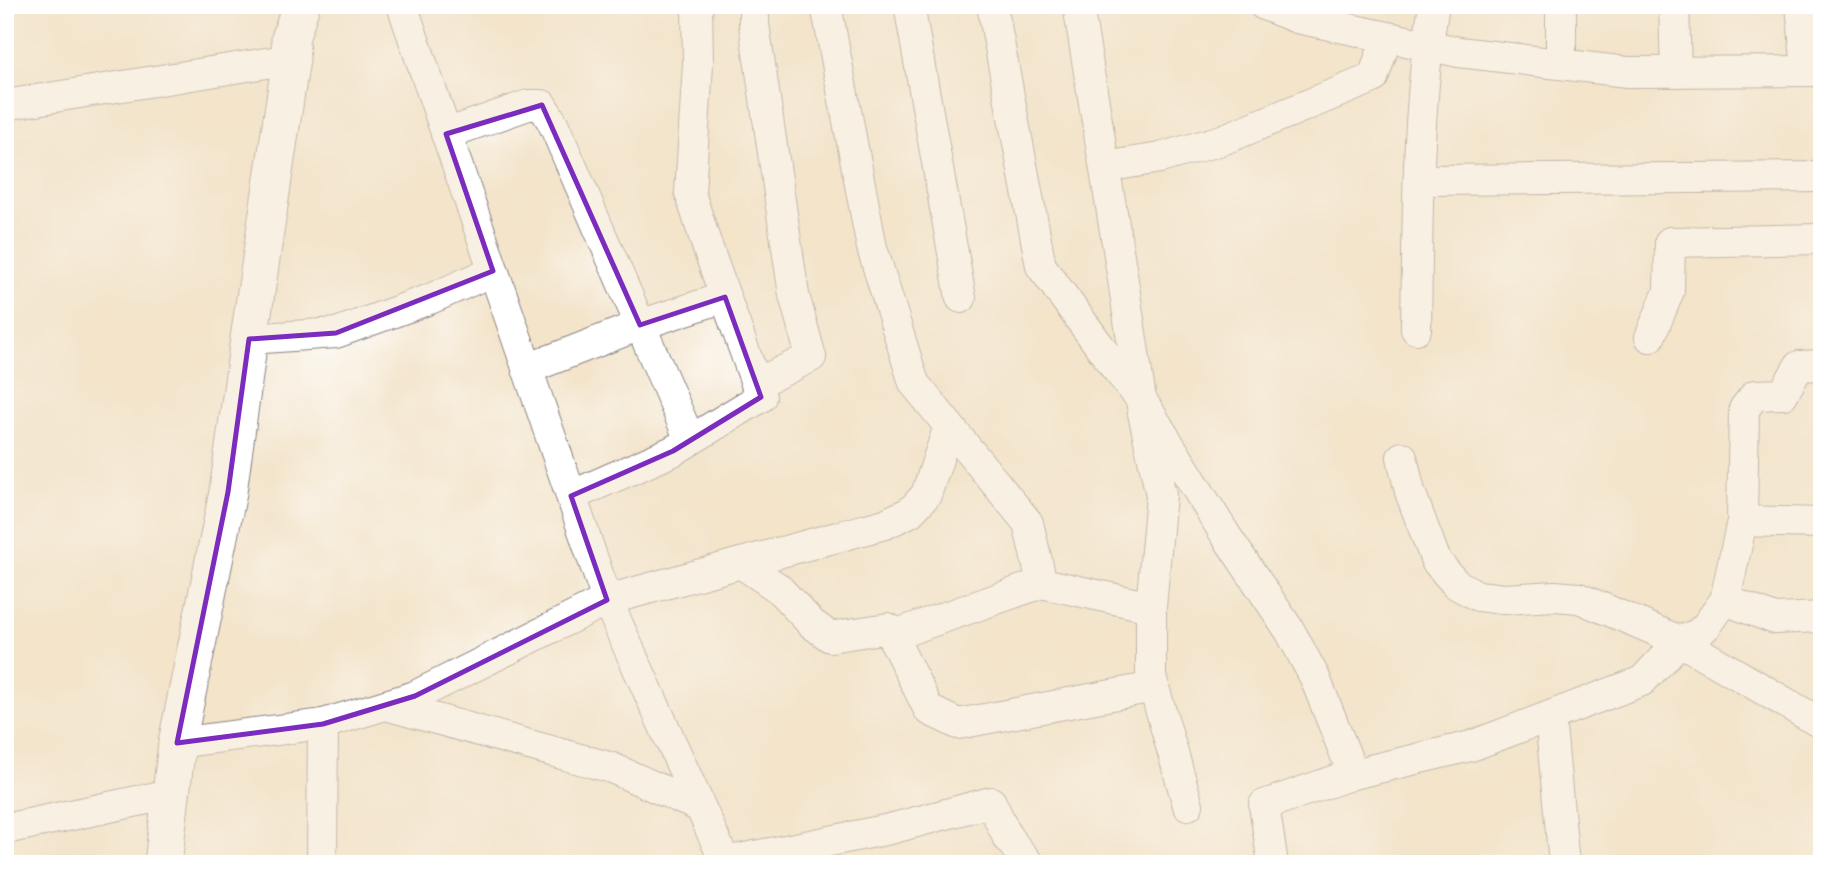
<svg xmlns="http://www.w3.org/2000/svg" width="1827" height="869" font-family="'Comic Neue',sans-serif">
<style>
.lines{fill:none;stroke-linecap:round;stroke-linejoin:round}
.minor-casing{stroke:#8a8382;stroke-width:32}
.tertiary-casing{stroke:#8a8382;stroke-width:39}
.minor{stroke:#fff;stroke-width:30}
.tertiary{stroke:#fff;stroke-width:37}
.marked{fill:none;stroke:#7b2cbf;stroke-width:5;stroke-linejoin:round}
</style>
<rect width="100%" height="100%" fill="#fff"/>
<filter id="ink" filterUnits="userSpaceOnUse"><feTurbulence type="fractalNoise" baseFrequency=".0143" numOctaves="2"/><feDisplacementMap in="SourceGraphic" scale="14" xChannelSelector="R" yChannelSelector="G"/><feConvolveMatrix kernelMatrix="1 2 1 2 8 2 1 2 1" color-interpolation-filters="sRGB"/></filter>
<filter id="wash" filterUnits="userSpaceOnUse"><feTurbulence type="fractalNoise" baseFrequency=".00686" numOctaves="4" result="noise"/><feDisplacementMap in="SourceGraphic" scale="28" xChannelSelector="R" yChannelSelector="G"/><feGaussianBlur stdDeviation="1.57" result="paint"/><feColorMatrix in="noise" values="0 0 0 0 0 0 0 0 0 0 0 0 0 0 0 0 0 1.4 0 .05"/><feComposite in="paint" operator="in"/></filter>
<g filter="url(#wash)">
<rect width="100%" height="100%" fill="#f3e4ca"/>
</g>
<g filter="url(#ink)">
<g class="lines">
<!-- minor casing -->
<g class="minor-casing">
<g id="minor">
<path d="M402,5l205,595 119,264"/>
<path d="M754,5v19l40,271 17,62 -55,27"/>
<path d="M826,5l46,243 42,135 114,140 14,60 109,24"/>
<path d="M909,5l52,293"/>
<path d="M992,5l49,261 74,101 26,32 84,135 65,97 25,47 38,96"/>
<path d="M1078,5l45,275 20,133 18,82 -10,112v70l37,128"/>
<path d="M1264,5l33,13 162,34 168,20 195,-1"/>
<path d="M1561,5v59"/>
<path d="M1674,5l2,67"/>
<path d="M1801,5l6,66"/>
<path d="M5,105l286,-46"/>
<path d="M446,134l82,-29h14l11,18 137,317"/>
<path d="M1105,167l55,-9 62,-18 151,-62 14,-41"/>
<path d="M1419,180l403,-3"/>
<path d="M1416,329c2,-107 0,-219 18,-324"/>
<path d="M1650,337l19,-46 1,-49 152,-3"/>
<path d="M249,339l87,-6 94,-34 63,-28"/>
<path d="M1822,365l-23,1 -16,28 -28,1 -11,14 -2,112 -17,79 50,19 47,-2"/>
<path d="M527,369l113,-44 85,-28"/>
<path d="M1402,457l8,35 26,69 20,23 22,12 26,3 51,-3 24,2 101,43 18,-7 9,-9 18,-25"/>
<path d="M571,496l102,-45 88,-54 -54,-151 -17,-53 8,-129 -1,-59"/>
<path d="M1742,521l80,2"/>
<path d="M741,563l144,-39 25,-12 16,-17 23,-69"/>
<path d="M891,636l151,-53"/>
<path d="M386,705l226,63 88,39"/>
<path d="M1550,717l14,147"/>
<path d="M177,743l146,-19 92,-28 192,-96 134,-37 37,25 33,35 19,14 58,-9 41,82 29,14 196,-37"/>
<path d="M5,829l166,-35"/>
<path d="M725,862l165,-33 101,-27 17,36 21,26"/>
<path d="M322,864l1,-140"/>
<path d="M1273,864l-9,-59 89,-31 118,-28 171,-65 38,-40 142,83"/>
</g>
</g>
<!-- tertiary casing -->
<g class="tertiary-casing">
<path id="tertiary" d="M163,864l14,-121 51,-251 21,-153 42,-280 -1,-20 11,-34"/>
</g>
<!-- minor -->
<use href="#minor" class="minor"/>
<!-- tertiary -->
<use href="#tertiary" class="tertiary"/>
</g>
</g>
<!-- marked area -->
<path d="M0 0H1827V869H0ZM542,105l98,220 85,-28 36,100 -88,54 -102,45 36,104 -192,96 -92,28 -146,19 51,-251 21,-153 87,-6 157,-62 -47,-137z" fill="#f3e4ca" fill-opacity=".55" fill-rule="evenodd"/>
<path class="marked" d="M542,105l98,220 85,-28 36,100 -88,54 -102,45 36,104 -192,96 -92,28 -146,19 51,-251 21,-153 87,-6 157,-62 -47,-137z"/>
<!-- margin -->
<rect width="1827" height="869" fill="none" stroke="#fff" stroke-width="28"/>
</svg>
